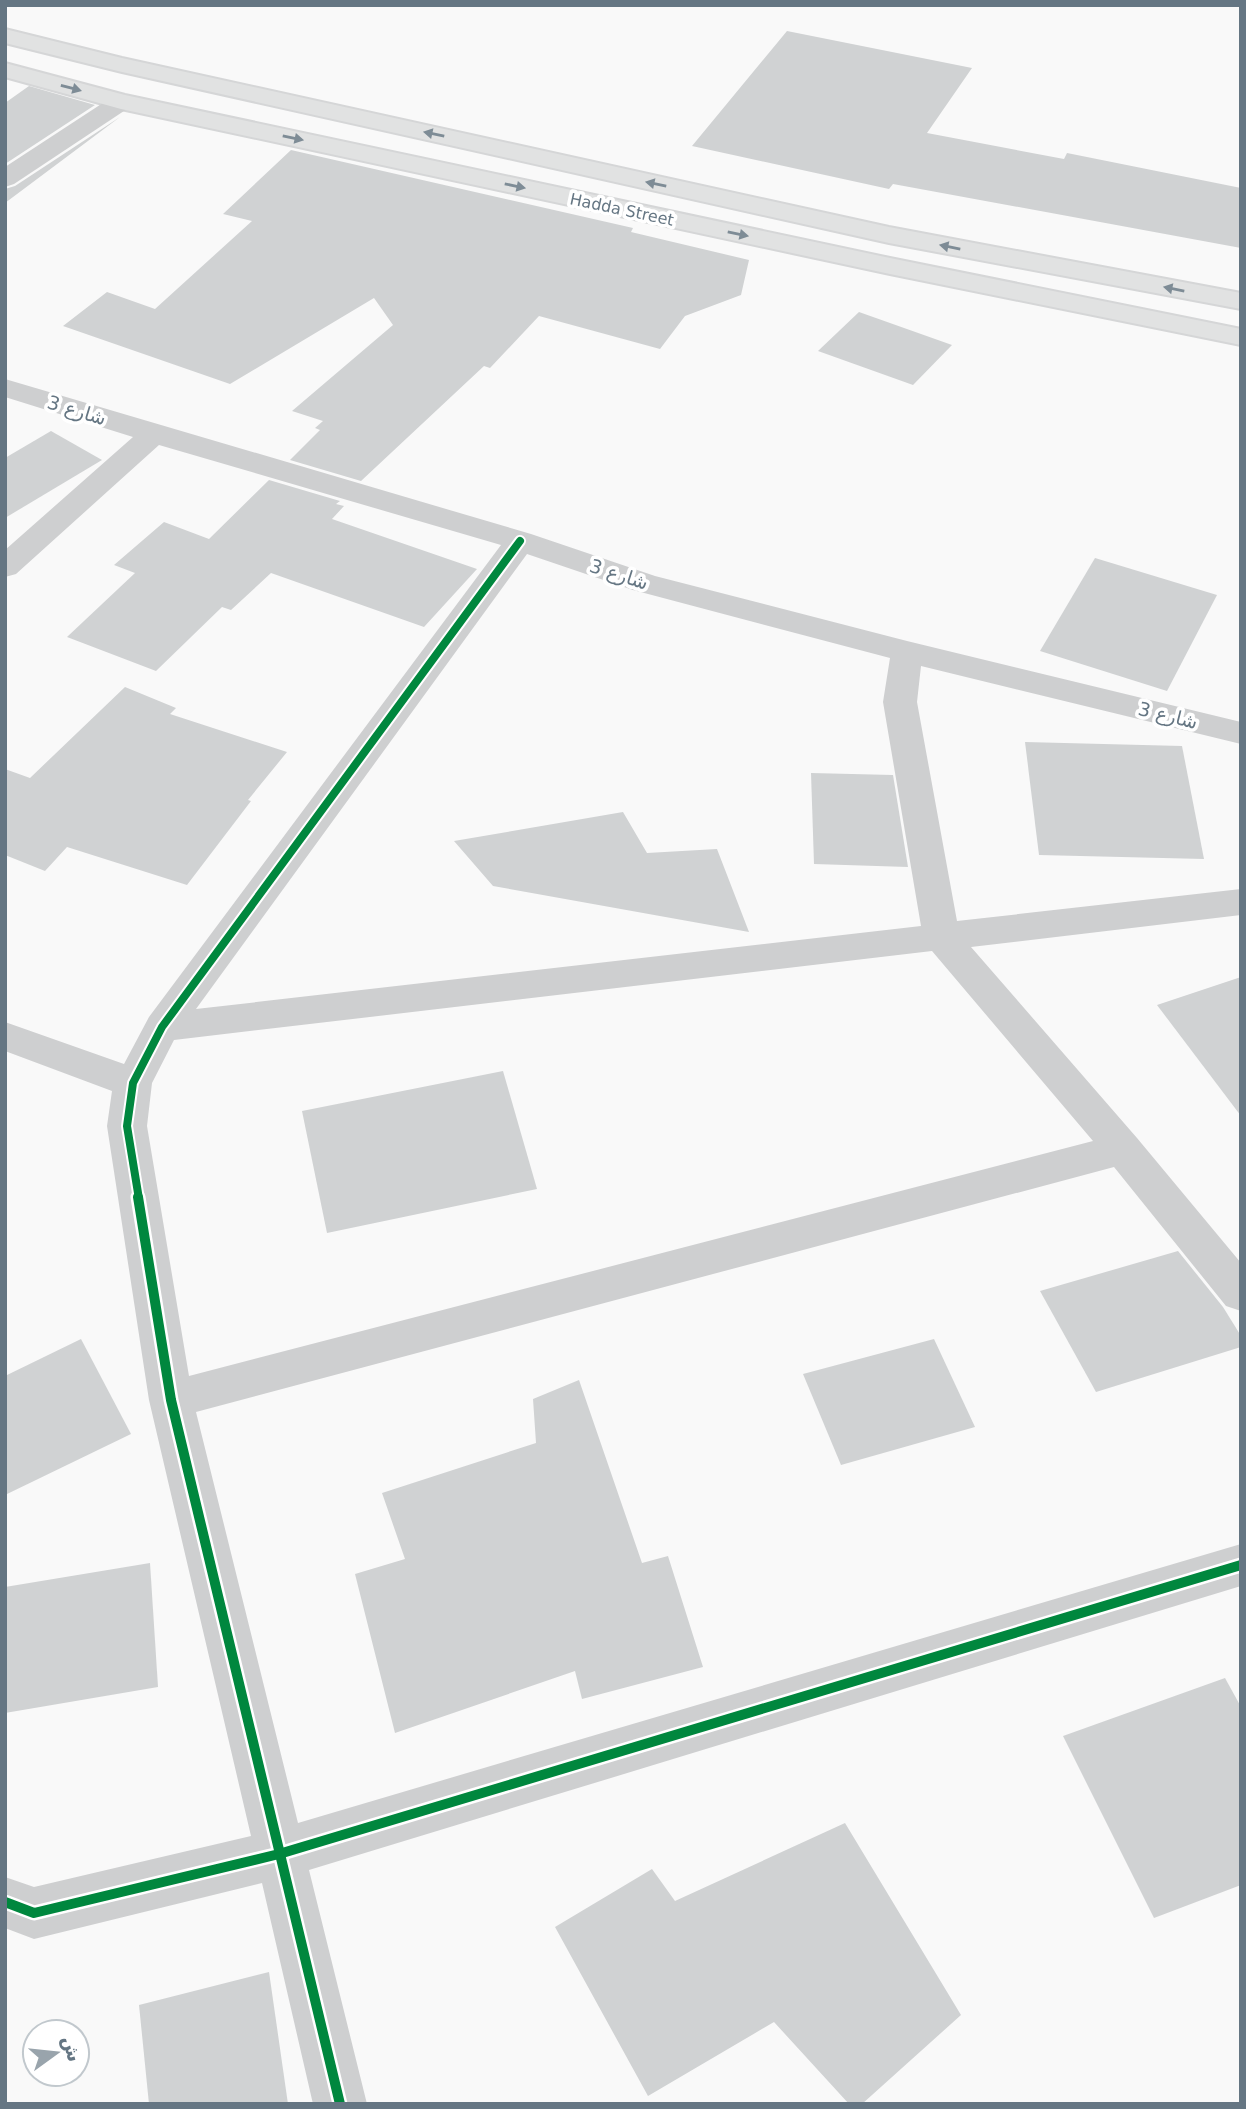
<svg xmlns="http://www.w3.org/2000/svg" width="1246" height="2109" font-family="'DejaVu Sans',Vazirmatn,sans-serif">
<style>
.building{fill:#d0d2d3}
.lines{fill:none;stroke-linecap:round;stroke-linejoin:round}
.primary-casing{stroke:#d5d6d7;stroke-width:4}
.minor{fill:#cecfd0;fill-rule:evenodd}
.tertiary{fill:#cecfd0;fill-rule:evenodd}
.primary{fill:#e1e2e2;fill-rule:evenodd}
.cycleway-far1-casing{stroke:#fff;stroke-width:12}
.cycleway-casing{stroke:#fff;stroke-width:15}
.cycleway-far1{stroke:#00873e;stroke-width:8}
.cycleway{stroke:#00873e;stroke-width:10}
.oneway{fill:#7e8c96}
.labels{text-anchor:middle;stroke-width:7;stroke-linejoin:round;paint-order:stroke}
.far-street-label{font-size:16px;fill:#657683;stroke:#fff}
.street-label{font-size:19px;fill:#657683;stroke:#fff}
</style>
<rect width="100%" height="100%" fill="#f9f9f9"/>
<!-- building -->
<g class="building">
<path d="M787,31l185,37 -45,65 137,26 3,-6 174,35v60l-348,-64 -4,5 -197,-43z"/>
<path d="M29,86l66,19 -90,59v-61z"/>
<path d="M120,117l-115,86v-14l10,-3z"/>
<path d="M291,150l342,78 -2,4 118,28 -8,35 -56,21 -25,33 -121,-33 -49,52 -6,-2 -123,115 -71,-21 30,-30 -5,-2 8,-7 -31,-10 101,-86 -19,-27 -144,86 -167,-58 44,-34 48,17 97,-88 -29,-7z"/>
<path d="M859,312l93,33 -39,40 -95,-34z"/>
<path d="M51,431l51,29 -97,58v-60z"/>
<path d="M269,480l71,21 -4,3 8,2 -12,13 145,50 -53,58 -153,-54 -40,37 -9,-3 -66,64 -89,-34 68,-64 -21,-8 50,-43 45,17z"/>
<path d="M1095,558l122,37 -50,96 -127,-40z"/>
<path d="M125,687l51,21 -6,6 117,38 -39,48 3,1 -64,84 -120,-38 -22,24 -40,-16v-86l25,9z"/>
<path d="M1025,742l157,4 22,113 -165,-4z"/>
<path d="M811,773l82,2 15,92 -94,-3z"/>
<path d="M623,812l24,41 70,-4 32,83 -256,-46 -39,-45z"/>
<path d="M1241,977v139l-84,-111z"/>
<path d="M503,1071l34,118 -210,44 -25,-122z"/>
<path d="M1178,1251l45,56 18,29v11l-145,45 -56,-101z"/>
<path d="M81,1339l50,95 -126,61v-119z"/>
<path d="M934,1339l41,88 -134,38 -38,-91z"/>
<path d="M579,1380l63,183 26,-7 35,111 -121,32 -7,-28 -180,62 -40,-159 50,-15 -23,-66 154,-50 -3,-44z"/>
<path d="M150,1563l8,124 -153,26v-126z"/>
<path d="M1225,1678l16,29v178l-87,33 -91,-182z"/>
<path d="M845,1823l116,192 -99,89h-13l-75,-82 -126,74 -93,-169 97,-58 23,32z"/>
<path d="M269,1972l19,132h-139l-10,-99z"/>
</g>
<g class="lines">
<!-- primary casing -->
<g class="primary-casing">
<g id="primary">
<path d="M5,29l117,29 767,169 352,66v16l-352,-66 -767,-171 -117,-29z"/>
<path d="M5,63l120,32 765,163 351,71v16l-351,-71 -769,-165 -116,-32z"/>
</g>
</g>
<!-- minor -->
<path class="minor" d="M5,379l526,155 124,42 252,65 334,81v22l-320,-78 -4,36 40,219 284,-32v26l-270,32 166,191 104,125v48l-15,-5 -112,-139 -918,245 102,411 943,-279v42l-932,284 58,234h-54l-51,-221 -228,56 -29,-11v-51l29,10 217,-51 -102,-436 -42,-274 5,-35 -107,-40v-29l119,42 25,-47 352,-472 -342,-100 -143,129 -11,3v-27l128,-113 -128,-40zM527,554l106,36 257,68 -7,44 38,224 -725,83zM932,951l161,190 -904,235 -42,-250 5,-43 22,-43z"/>
<!-- tertiary -->
<path class="tertiary" d="M121,95l9,2 3,5 -3,5 -116,77 -9,3v-20l107,-70z"/>
<!-- primary -->
<use href="#primary" class="primary"/>
<!-- cycleway-far1 casing -->
<g class="cycleway-far1-casing">
<path id="cycleway-far1" d="M139,1199l-12,-73 6,-43 29,-56 358,-486"/>
</g>
<!-- cycleway casing -->
<g class="cycleway-casing">
<g id="cycleway">
<path d="M138,1197l33,203 169,704"/>
<path d="M5,1902l29,11 245,-59 962,-289"/>
</g>
</g>
<!-- cycleway-far1 -->
<use href="#cycleway-far1" class="cycleway-far1"/>
<!-- cycleway -->
<use href="#cycleway" class="cycleway"/>
</g>
<!-- one-way arrows -->
<defs><path id="oneway-solid" d="M-6-.8H1V-3.2L6.5 0L1 3.2V.8H-6Z" transform="scale(1.75)"/></defs>
<g class="oneway">
<use href="#oneway-solid" transform="translate(71 88) rotate(15)"/>
<use href="#oneway-solid" transform="translate(434 134) rotate(-168)"/>
<use href="#oneway-solid" transform="translate(293 138) rotate(12)"/>
<use href="#oneway-solid" transform="translate(656 184) rotate(-168)"/>
<use href="#oneway-solid" transform="translate(515 186) rotate(12)"/>
<use href="#oneway-solid" transform="translate(738 234) rotate(12)"/>
<use href="#oneway-solid" transform="translate(950 247) rotate(-169)"/>
<use href="#oneway-solid" transform="translate(1174 289) rotate(-169)"/>
</g>
<g class="labels">
<!-- far-street labels -->
<g class="far-street-label">
<text transform="translate(622 209) rotate(12)" y="6">Hadda Street</text>
</g>
<!-- street labels -->
<g class="street-label">
<text transform="translate(77 410) rotate(17)" y="7">شارع 3</text>
<text transform="translate(619 574) rotate(18)" y="7">شارع 3</text>
<text transform="translate(1168 715) rotate(14)" y="7">شارع 3</text>
</g>
</g>
<!-- border -->
<rect width="1246" height="2109" fill="none" stroke="#657683" stroke-width="14"/>
<!-- north arrow -->
<g transform="translate(56 2053) rotate(75)"><circle r="33" fill="#ffffff" stroke="#c1c8cd" stroke-width="2"/>
<path d="M0-5L12 26L0 18L-12 26Z" fill="#99a4ac"/>
<text y="-10" font-size="19" font-weight="bold" text-anchor="middle" fill="#657683">ش</text>
</g>
</svg>
